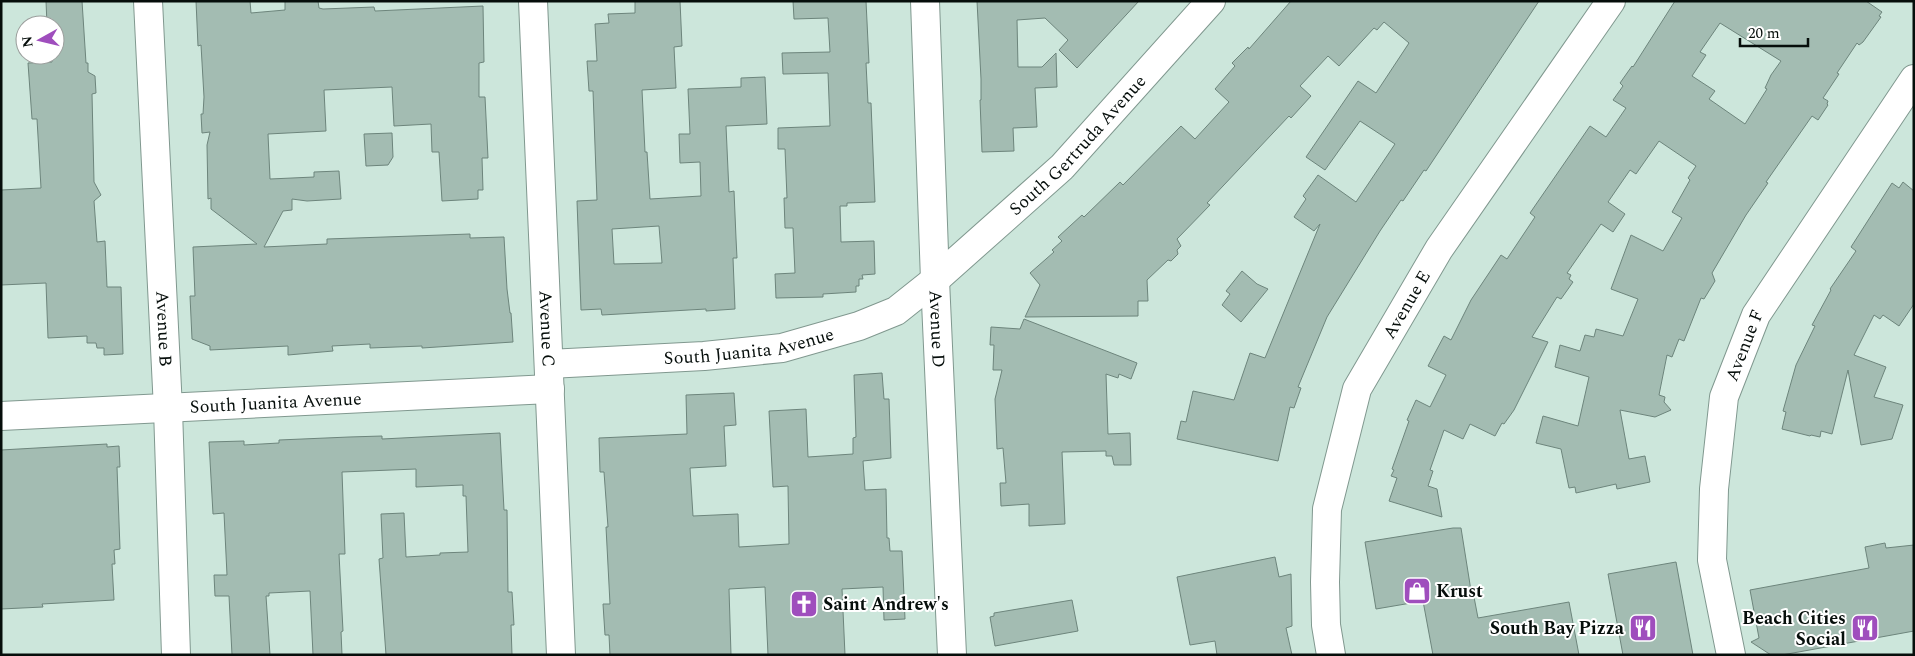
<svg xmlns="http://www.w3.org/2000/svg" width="1915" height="656" font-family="Spectral,serif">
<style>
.building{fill:#a3bcb2;stroke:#6d857c;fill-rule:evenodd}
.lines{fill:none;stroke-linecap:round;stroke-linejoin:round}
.minor-casing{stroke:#80988f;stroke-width:30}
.minor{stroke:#fff;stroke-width:28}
.labels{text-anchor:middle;stroke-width:4;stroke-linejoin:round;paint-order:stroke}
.street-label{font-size:18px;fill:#060e0b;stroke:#fff}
.poi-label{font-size:18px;font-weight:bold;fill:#060e0b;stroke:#fff;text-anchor:start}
</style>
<rect width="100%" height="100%" fill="#cce6db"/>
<!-- building -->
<g class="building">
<path d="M46,1h36l4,62h2v9l7,4 1,17 -4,1 2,88 7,13 -7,6 3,41 8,-1 2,46h14l2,67 -19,1v-7h-7l-1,-5h-9v-7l-39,2 -2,-55 -45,2v-95l40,-2 -4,-69h-5l-4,-56 24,-1 -1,-7h4v-30h-8z"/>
<path d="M196,1h54l1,12 34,-3v-9h33l1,7 4,1 51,-2 1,4 108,-5 1,56 -5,1v34h6l3,61h-6l1,32h-5v9l-36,2 -3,-49h-7l-1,-28 -37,2 -2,-39 -68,3 2,41 -58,3 2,45 44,-2v-5l25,-1 2,28 -34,2 -15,-2v11l-9,1 -19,36 63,-3v-5l143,-5v4l34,-1 3,52 3,24h1l2,29 -91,6v-2l-52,2v-4l-38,2 1,5 -45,4v-9l-78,4v-4l-18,-7 -2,-43h5l-2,-49 64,-3 -46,-35v-11l-3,1 -1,-54 3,-13 -8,1 -1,-19h2l1,-17 -3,-52 -3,1z"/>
<path d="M635,1h45l2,45 -8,1 2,41 -34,2 3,62h2l3,47 51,-3 -1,-34 -20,1 -1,-29h11l-2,-45 53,-2v-9l24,-1 2,47 -41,2 3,66 5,-1 2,47 1,20h-4l2,51 -29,2v-2l-104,6 -1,-6 -20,1 -4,-109 20,-1 -4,-109h-4l-2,-30h10l-2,-37 14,-1 -1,-9 27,-1zM659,226l3,37 -48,1 -2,-35z"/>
<path d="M793,1h73l3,62h-3l2,40h3l4,99 -28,1v3h-7l1,36 33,-1 1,33 -13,1 1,4h-4v7h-3v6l-33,2v3l-47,1 -1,-24 20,-1 -2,-45h-8l-1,-30h3l-2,-49h-7v-21l52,-2 -2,-53 -45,1 -1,-21 48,-1 -2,-34 -34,1z"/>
<path d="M977,1h162l-62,67 -18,-18 9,-10 -23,-22 -28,2 1,47h24l14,-14 1,34 -22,1 2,39 -24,1 1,23 -32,1 -2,-52h1v-21z"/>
<path d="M1291,1h248l-113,170 -2,-1 -21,31 -2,-1 -21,31 -53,86 -29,70 3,1 -7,20 -4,-1 -12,54 -101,-22 4,-18 5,1 7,-31 41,9 16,-47 15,5 55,-134 -6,7 -20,-14 12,-18 -3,-3 15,-21 38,27 39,-58 -35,-23 -35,49 -19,-13 52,-76 18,12 33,-50 -25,-21 -7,8 -3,-2 -35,38 -11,-10 -28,30 11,10 -20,22 -2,-2 -82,87 3,2 -33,34 4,7 -4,4 1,4 -7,7 -3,-1 -21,20 1,21h-10v15l-113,1 15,-32 -10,-12 24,-21 -2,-2 10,-9 -4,-4 24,-22 2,2 36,-35 3,3 58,-59 14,13 34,-37 -14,-13 20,-23 -3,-3 16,-16 1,2z"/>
<path d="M1675,1h191l16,11 -3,4 2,1 -18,25 -4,3 -2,-2 -20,30 2,1 -16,24 5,3 -1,3 1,1 -10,15 -6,-4 -46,66 2,1 -22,32 -34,58 3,8 -11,18 -3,-1 -17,43 -5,-2 -7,18 -5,-2 -8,40 6,2 -1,5 7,8 -16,7 -35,-7 9,49 16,-3 5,26 -33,7 -1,-5 -40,9 -1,-6 -6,1 -8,-39 -25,-6 7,-27 35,10 11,-49 -34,-10 5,-22 20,6 5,-16 9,2 2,-8 27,7 15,-37 -27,-10 20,-54 32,16 19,-33 -10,-6 18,-32 -2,-2 8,-12 -37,-25 -23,33 -6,-4 -22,32 17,12 -12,18 -12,-8 -34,49 4,2 -2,4 4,3 -12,17 -4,-2 -25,40 16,5 -34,68 -10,14 -2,-1 -7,13 -25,-12 -7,15 -19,-9 -14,40 3,1 -5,15 9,3 5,28 -53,-16 8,-23 -6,-2 3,-6 -2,-1 17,-48 -2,-1 9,-20 14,7 16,-32 -18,-9 16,-30 7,4 20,-40 30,-45 6,4 28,-42 -5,-4 60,-87 16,11 20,-29 -13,-8 10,-14 -3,-3 12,-17 1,1zM1720,23l61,38 -10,14 -6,13 2,1 -22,35 -36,-25 6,-8 -23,-15 14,-21 -6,-3z"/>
<path d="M392,133l1,24 -5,8 -22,1 -2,-32z"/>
<path d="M1903,182l11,9v113l-15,22 -16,-11 -3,4 -6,-4 -20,40 32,12 -12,30 29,8 -11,34 -31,6 -13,-75 -16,64 -11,-3 -1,6 -9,-2 -1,1 -28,-7 4,-17 -3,-1 13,-46 19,-39 -3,-1 19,-35 -1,-1 26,-38 -5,-4 41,-64 7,5z"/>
<path d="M1242,271l15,13 11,5 -27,33 -19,-17 8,-11 -4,-3z"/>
<path d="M1024,319l113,44 -6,16 -12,-5 -1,4 -12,-4 2,60 22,-1 1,32h-17l-2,-9h-6v-5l-44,1 3,72 -36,2v-22l-28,2 -1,-23h6l-3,-35 -6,1 -2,-50 7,-29h-9l1,-25h-4l1,-18 29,2z"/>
<path d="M882,373l2,26h5l2,59 -28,3 2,29 21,-1 1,49h2l1,13h12l3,68 -21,1 -1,-33 -41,2 3,66h-77l-3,-68 -36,2 2,66h-121l-1,-20h-4l-2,-31h7l-4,-77h2l-4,-55h-4l-1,-34 88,-4 -1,-39 48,-2 2,32 -12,1 2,40 -36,2 3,48 45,-2 1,33 50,-3 -1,-58 -15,1 -4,-76 37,-2 2,48 45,-3v-16l3,-1 -2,-62z"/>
<path d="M500,433l4,77h3l1,82h4l2,33h-3l1,30h-126l-7,-96 4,-1 -2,-44 23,-1 2,44 34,-2v-2l28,-1 -2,-56h-3v-11l-47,2v-18l-74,3 3,82h-6l4,77 -2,1 1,23h-29l-3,-64 -41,2v3h-3l4,59h-38l-3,-59h-14l-1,-21h13l-3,-62 -11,1 -4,-72 35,-1v4l35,-2v-3l70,-3 33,-1v3z"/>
<path d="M107,444v3l12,-1 1,21h-3l3,82 -6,1 1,14h-3l2,36 -72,4 1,3 -42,2v-159z"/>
<path d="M1453,528h8l11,69h2l4,21 91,-16 10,53h-146l-10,-54 -47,8 -11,-67z"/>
<path d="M1885,543l1,5 28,-3v86l-132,24h-11l-20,-13 8,-4 -9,-48 119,-22 -4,-21z"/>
<path d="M1275,557l4,20 12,-3 1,52 -6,2 6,27h-75l-2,-14 -25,4 -13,-68z"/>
<path d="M1676,562l17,93h-70l-15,-81z"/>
<path d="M1072,600l6,31 -83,15 -5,-29 4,-1v-3z"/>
</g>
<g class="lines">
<!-- minor casing -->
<g class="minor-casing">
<g id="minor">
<path id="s1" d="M148,1l20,408 8,246"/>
<path id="s2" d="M533,1l28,654"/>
<path id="s3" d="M925,1l10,279 17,375"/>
<path id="s4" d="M549,364l155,-8 78,-8 77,-22 37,-15 39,-31 127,-113 149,-166"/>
<path id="s5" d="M1,416l549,-27"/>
<path id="s6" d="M1331,655l-5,-30 -1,-43 2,-73 30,-120 82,-140 172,-248"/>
<path id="s7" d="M1731,655l-19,-95 2,-71 10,-92 32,-82 158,-236"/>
</g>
</g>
<!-- minor -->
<use href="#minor" class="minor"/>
</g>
<!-- icons -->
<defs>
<g id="shop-square" transform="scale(1.4375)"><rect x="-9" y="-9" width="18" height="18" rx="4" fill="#9f4ebd" stroke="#fff"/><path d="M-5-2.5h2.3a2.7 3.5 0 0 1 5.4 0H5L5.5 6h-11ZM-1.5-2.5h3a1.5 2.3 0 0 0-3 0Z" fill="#fff"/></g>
<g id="church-square" transform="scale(1.4375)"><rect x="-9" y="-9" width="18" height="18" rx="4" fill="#9f4ebd" stroke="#fff"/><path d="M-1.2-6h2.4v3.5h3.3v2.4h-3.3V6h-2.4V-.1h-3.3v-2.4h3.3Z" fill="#fff"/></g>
<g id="restaurant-square" transform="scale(1.4375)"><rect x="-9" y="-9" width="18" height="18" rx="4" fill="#9f4ebd" stroke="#fff"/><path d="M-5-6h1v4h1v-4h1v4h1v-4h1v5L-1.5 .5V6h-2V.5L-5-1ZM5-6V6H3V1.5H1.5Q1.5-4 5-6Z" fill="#fff"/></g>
</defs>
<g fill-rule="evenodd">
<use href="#shop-square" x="1417" y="591"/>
<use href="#church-square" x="804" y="604"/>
<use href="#restaurant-square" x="1643" y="628"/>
<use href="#restaurant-square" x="1865" y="628"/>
</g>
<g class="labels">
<!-- street labels -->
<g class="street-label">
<text dy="6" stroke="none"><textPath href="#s4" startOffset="600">South Gertruda Avenue</textPath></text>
<text dy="6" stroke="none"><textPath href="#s6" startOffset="368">Avenue E</textPath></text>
<text dy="6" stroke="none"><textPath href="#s1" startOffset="328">Avenue B</textPath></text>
<text dy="6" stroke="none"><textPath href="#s2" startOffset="328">Avenue C</textPath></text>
<text dy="6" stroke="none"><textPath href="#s3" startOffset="328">Avenue D</textPath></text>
<text dy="6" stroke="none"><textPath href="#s4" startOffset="201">South Juanita Avenue</textPath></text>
<text dy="6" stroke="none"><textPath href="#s7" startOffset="316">Avenue F</textPath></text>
<text dy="6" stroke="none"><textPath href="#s5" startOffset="275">South Juanita Avenue</textPath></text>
</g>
<!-- poi labels -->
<g class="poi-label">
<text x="1436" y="597">Krust</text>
<text x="823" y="610">Saint Andrew's</text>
<text x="1846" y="624" text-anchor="end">Beach Cities<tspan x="1846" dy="21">Social</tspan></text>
<text x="1624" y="634" text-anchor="end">South Bay Pizza</text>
</g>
</g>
<!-- border -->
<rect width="1915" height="656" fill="none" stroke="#060e0b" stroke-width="5"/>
<!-- north arrow -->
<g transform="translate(40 40) rotate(262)"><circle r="24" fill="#ffffff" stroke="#9b9f9d"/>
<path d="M0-4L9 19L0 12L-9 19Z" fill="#9f4ebd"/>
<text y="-8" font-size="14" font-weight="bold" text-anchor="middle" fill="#060e0b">N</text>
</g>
<!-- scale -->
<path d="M1740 38v8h68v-8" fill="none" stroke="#060e0b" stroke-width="2.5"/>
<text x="1748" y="38" font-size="15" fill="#060e0b" stroke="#ffffff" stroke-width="4" paint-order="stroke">20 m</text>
</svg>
